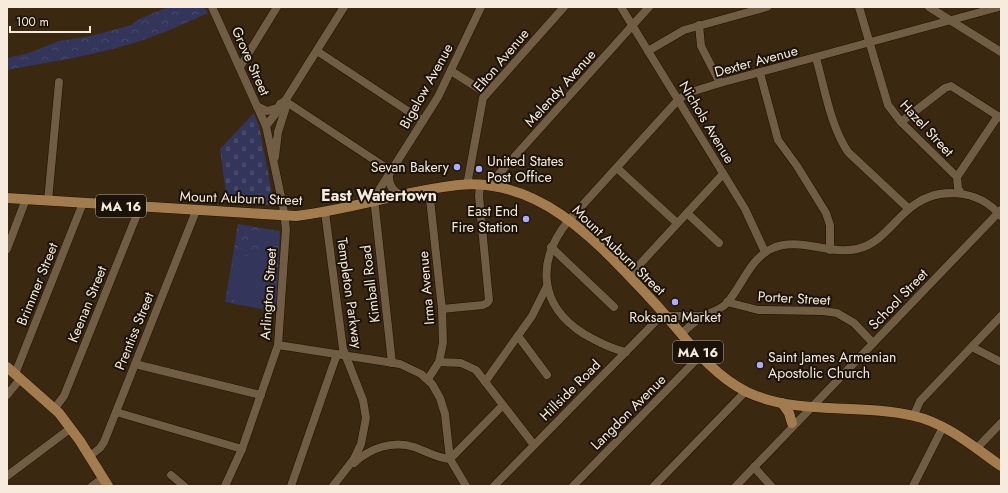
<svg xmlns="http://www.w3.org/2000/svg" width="1008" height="493" font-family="Jost,sans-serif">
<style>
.cemetery{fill:url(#cemetery-stones)}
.park{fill:url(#park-crowns)}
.pitch{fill:#33355a}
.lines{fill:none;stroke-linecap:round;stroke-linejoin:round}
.minor-casing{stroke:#211000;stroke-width:9}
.major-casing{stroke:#211000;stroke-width:11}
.minor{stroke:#715c44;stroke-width:8}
.major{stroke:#a27c4e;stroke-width:10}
.poi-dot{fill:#abaffb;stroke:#1b1309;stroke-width:1.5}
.labels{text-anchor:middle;stroke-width:4;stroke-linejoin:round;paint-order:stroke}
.shield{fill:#1b1309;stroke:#b5aa9d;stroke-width:1}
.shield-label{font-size:13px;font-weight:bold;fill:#f7ebdd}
.street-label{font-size:14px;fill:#f7ebdd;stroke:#1b1309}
.poi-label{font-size:14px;fill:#f7ebdd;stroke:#1b1309;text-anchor:start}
.quarter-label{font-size:16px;font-weight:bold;fill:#f7ebdd;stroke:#1b1309}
</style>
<defs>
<pattern id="cemetery-stones" width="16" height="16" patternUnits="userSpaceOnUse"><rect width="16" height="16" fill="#33355a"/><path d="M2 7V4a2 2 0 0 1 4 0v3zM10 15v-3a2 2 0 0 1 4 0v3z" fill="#47496a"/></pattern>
<pattern id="park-crowns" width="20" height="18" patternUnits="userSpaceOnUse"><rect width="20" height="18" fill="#33355a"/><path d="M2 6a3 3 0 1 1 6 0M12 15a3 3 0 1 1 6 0" fill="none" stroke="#47496a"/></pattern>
</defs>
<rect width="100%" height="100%" fill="#3b2811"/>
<!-- cemetery -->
<path class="cemetery" d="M254,113l5,13 13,67v8l-4,4 -41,-3 -7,-53z"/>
<!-- park -->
<g class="park">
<path d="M168,7h36l4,6c-30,14 -60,27 -92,35 -36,10 -73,15 -109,22v-12l22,-5 30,-12 32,-5 40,-11 6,-5z"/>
<path d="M238,224l42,7 -4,81 -51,-10z"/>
</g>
<!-- pitch -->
<g class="pitch">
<path d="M262,236l12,1 -1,20h-12z"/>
<path d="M235,254c22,0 41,18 40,40 0,6 0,11 -3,15l-38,-5v-4h-3l-3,-5z"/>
</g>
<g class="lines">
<!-- minor casing -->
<g class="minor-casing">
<g id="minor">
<path d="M212,7l54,119 17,80 3,23 -8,116 -36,104 -17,37"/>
<path d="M621,7l124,202 20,43"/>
<path d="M859,7l29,98 13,17 56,55 1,11 3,5"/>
<path d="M929,7l72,45"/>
<path d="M699,25l2,21 19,37"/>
<path d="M317,51l106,70"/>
<path d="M648,51l36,-21 83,-23"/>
<path d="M816,58c9,31 14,67 32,94l61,57"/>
<path d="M240,67l37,-60"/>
<path d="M451,71l35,22"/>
<path d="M760,73l18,67 19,26 29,47 4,12v25"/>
<path d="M285,101l106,70"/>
<path d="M257,106l10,5 10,-3"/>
<path d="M901,122l44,-34 6,-2 50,32"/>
<path d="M266,126l10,-13 4,-9 5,-3"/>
<path d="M275,157l3,-25 8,-25 -1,-6 59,-94"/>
<path d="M617,168l60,55"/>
<path d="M389,174c-1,11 4,18 14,22"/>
<path d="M957,177l41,-61"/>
<path d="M467,185l16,-87 81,-91"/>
<path d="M493,187l5,-12 151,-168"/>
<path d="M48,201l11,-119"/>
<path d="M325,212l18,137 20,51 3,18 -5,26 -7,15 -21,27"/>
<path d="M687,213l32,30"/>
<path d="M551,247l63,60"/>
<path d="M7,249l19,-50"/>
<path d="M629,276l94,-102"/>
<path d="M727,302l31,8 65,1 14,2 17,10 19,20"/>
<path d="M442,309l41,-4 4,-2 2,-3 -10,-104 1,-10"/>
<path d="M667,316h35"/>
<path d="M682,333c7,-6 13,-12 21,-17 9,-4 17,-6 24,-13 15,-17 22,-43 44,-54 27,-13 57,6 86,0 23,-5 35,-26 52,-40 28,-24 69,-20 92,7"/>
<path d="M518,336l29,39"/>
<path d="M278,345l122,19 21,10 11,10 8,14 5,16 5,45 16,27"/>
<path d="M972,347l29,15"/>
<path d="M626,352c-15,-3 -28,-10 -42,-18 -46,-29 -48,-74 -15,-114l109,-120 10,-7 32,-10 279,-76"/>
<path d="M439,362l22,1 15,7 58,75"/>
<path d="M392,363l-18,-165 64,-101 43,-90"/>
<path d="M135,364l126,31"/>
<path d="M15,374l68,-171"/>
<path d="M428,379l11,-17 4,-19 -1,-34 -13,-119"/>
<path d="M485,382l47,-66 15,-30"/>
<path d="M7,395l14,-17"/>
<path d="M55,408l9,-12 76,-189"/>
<path d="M116,412l126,37"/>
<path d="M914,415l6,-14 81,-85"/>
<path d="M976,449l25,-26"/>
<path d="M90,456l10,-8 4,-6 92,-231"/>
<path d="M354,463c16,-15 39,-23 60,-16 12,4 22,11 36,12l53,-54"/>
<path d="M754,467l17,19"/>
<path d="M171,475l13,11"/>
<path d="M7,476l64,-48"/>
<path d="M92,486l11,-8"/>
<path d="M291,486l46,-132"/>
<path d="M494,486l170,-173"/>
<path d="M573,486l128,-131"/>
<path d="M654,486l92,-95"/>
<path d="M736,486l265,-276"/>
<path d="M913,486l30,-59"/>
</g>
</g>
<!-- major casing -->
<g class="major-casing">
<g id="major">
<path d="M7,198l289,18c54,-6 107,-25 162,-31 83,-8 140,58 191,112 31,32 57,75 98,95 51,24 113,11 167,24 32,7 60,31 87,50"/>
<path d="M7,367l52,46 21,28 28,45"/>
<path d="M782,403l7,10 3,10"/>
</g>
</g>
<!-- minor -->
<use href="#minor" class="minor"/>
<!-- major -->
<use href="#major" class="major"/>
</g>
<!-- markers -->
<g class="poi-dot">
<circle cx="457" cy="167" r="4"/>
<circle cx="479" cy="169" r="4"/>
<circle cx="526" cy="219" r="4"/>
<circle cx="675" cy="302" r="4"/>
<circle cx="760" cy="365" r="4"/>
</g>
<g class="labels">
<!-- shield labels -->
<g class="shield">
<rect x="96" y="195" width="50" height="22" rx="3"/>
<rect x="673" y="341" width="50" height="22" rx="3"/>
</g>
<g class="shield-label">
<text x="121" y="211">MA 16</text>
<text x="698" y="357">MA 16</text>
</g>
<!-- street labels -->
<g class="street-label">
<text transform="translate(501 60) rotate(-50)" y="5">Elton Avenue</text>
<text transform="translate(251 61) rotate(66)" y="5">Grove Street</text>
<text transform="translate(756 61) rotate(-15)" y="5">Dexter Avenue</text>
<text transform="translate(426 86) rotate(-61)" y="5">Bigelow Avenue</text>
<text transform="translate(560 88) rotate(-48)" y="5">Melendy Avenue</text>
<text transform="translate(707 122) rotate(59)" y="5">Nichols Avenue</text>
<text transform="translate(927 128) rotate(47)" y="5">Hazel Street</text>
<text transform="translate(241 198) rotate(2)" y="5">Mount Auburn Street</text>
<text transform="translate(619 250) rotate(44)" y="5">Mount Auburn Street</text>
<text transform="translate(37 284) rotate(-68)" y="5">Brimmer Street</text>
<text transform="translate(370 284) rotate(-97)" y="5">Kimball Road</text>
<text transform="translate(426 288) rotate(-95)" y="5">Irma Avenue</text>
<text transform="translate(350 293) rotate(82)" y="5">Templeton Parkway</text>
<text transform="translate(268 294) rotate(-86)" y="5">Arlington Street</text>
<text transform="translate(794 298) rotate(3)" y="5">Porter Street</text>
<text transform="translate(898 299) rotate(-46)" y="5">School Street</text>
<text transform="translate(87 304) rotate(-68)" y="5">Keenan Street</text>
<text transform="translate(134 331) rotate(-68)" y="5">Prentiss Street</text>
<text transform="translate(570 390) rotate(-45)" y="5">Hillside Road</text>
<text transform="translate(628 412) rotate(-45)" y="5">Langdon Avenue</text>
</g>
<!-- poi labels -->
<g class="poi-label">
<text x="487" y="166">United States<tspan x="487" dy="16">Post Office</tspan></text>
<text x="449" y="172" text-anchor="end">Sevan Bakery</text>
<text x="518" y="216" text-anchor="end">East End<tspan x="518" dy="16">Fire Station</tspan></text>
<text x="675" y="322" text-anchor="middle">Roksana Market</text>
<text x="768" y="362">Saint James Armenian<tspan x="768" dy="16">Apostolic Church</tspan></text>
</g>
<!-- quarter labels -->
<g class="quarter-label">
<text x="379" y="201">East Watertown</text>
</g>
</g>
<!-- border -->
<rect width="1008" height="493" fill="none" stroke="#f7ebdd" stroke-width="16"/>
<!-- scale -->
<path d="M10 26v6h80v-6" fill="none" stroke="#f7ebdd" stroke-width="2"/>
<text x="16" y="26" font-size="12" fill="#f7ebdd" stroke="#1b1309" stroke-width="3" paint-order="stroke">100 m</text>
</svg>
